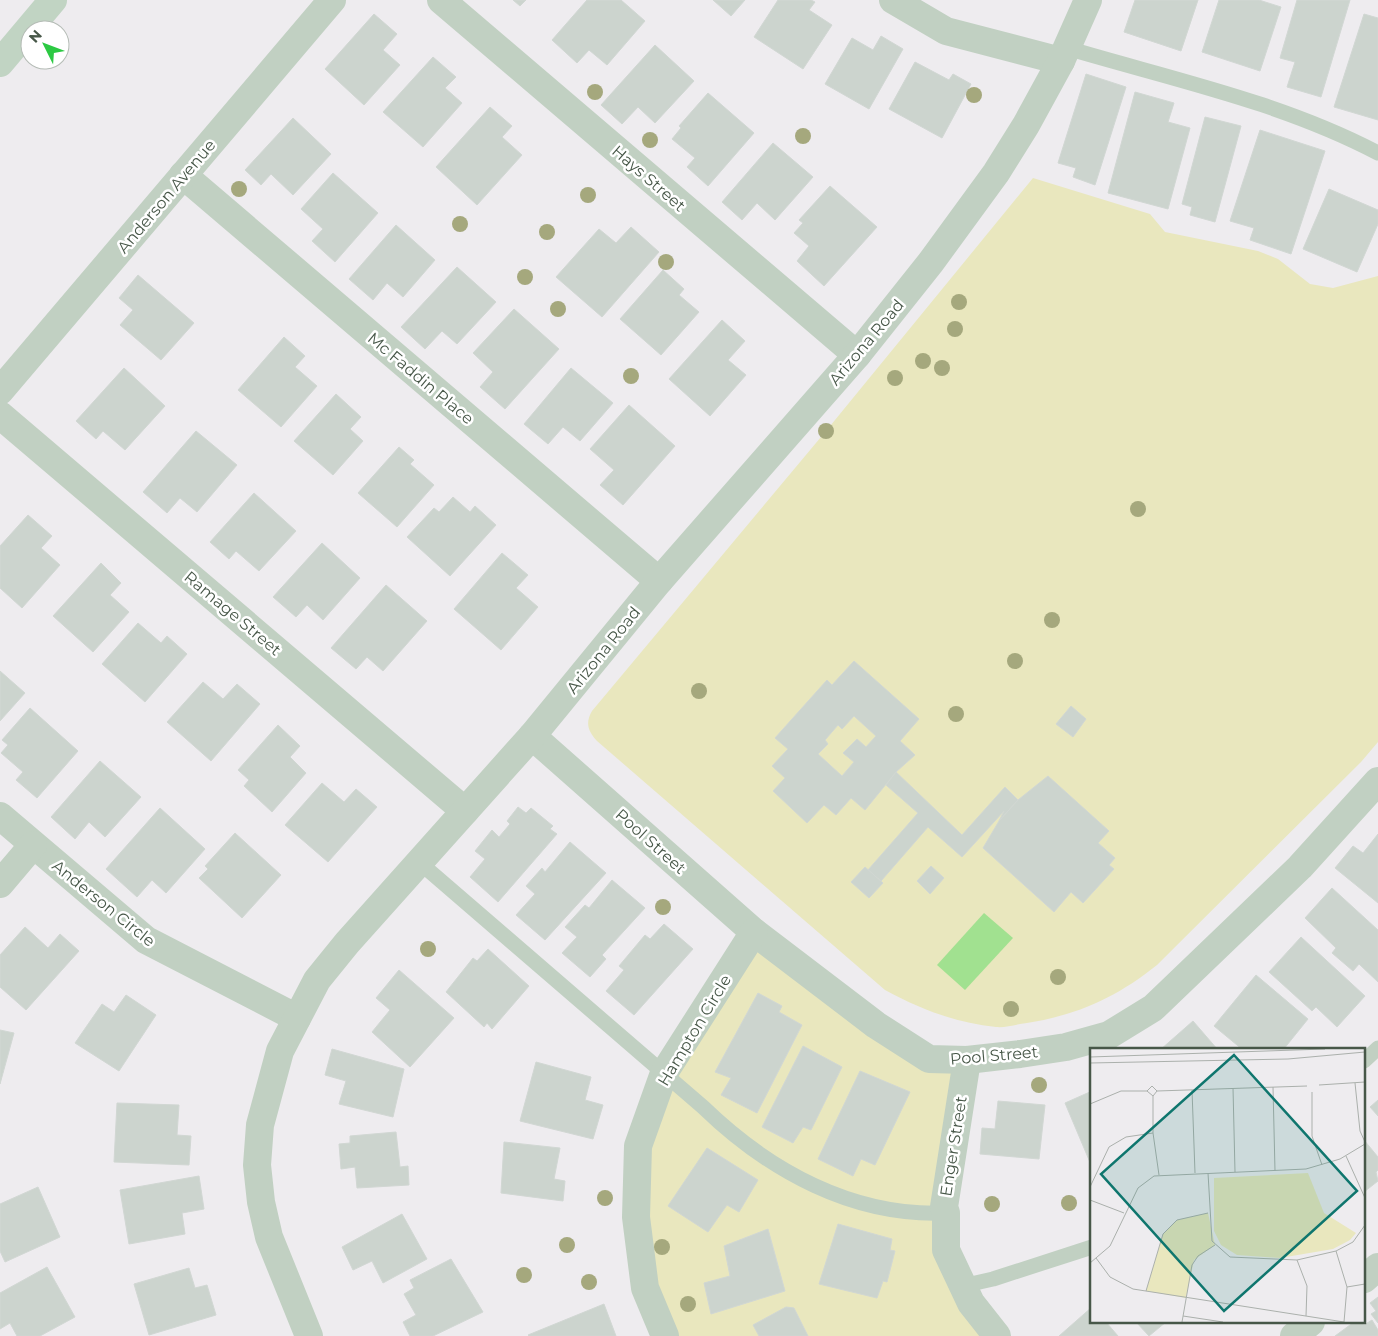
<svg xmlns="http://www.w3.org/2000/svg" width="1378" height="1336" font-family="Montserrat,sans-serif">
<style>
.green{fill:#e9e7be}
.water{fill:#a1e190}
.building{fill:#ccd4ce;stroke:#d1d7d3;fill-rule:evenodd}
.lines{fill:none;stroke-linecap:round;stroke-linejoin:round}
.lane{stroke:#c1d0c2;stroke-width:15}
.street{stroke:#c1d0c2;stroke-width:28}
.secondary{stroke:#c1d4c3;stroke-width:28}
.tree{fill:#a5a87d}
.labels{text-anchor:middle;stroke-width:5;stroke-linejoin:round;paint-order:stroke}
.street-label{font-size:16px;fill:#475748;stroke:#fff}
.inset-road{fill:none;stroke:#abb0ac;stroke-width:1}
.view{fill:#0f766e;fill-opacity:0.15;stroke:#0f766e;stroke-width:2.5}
.inset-edge{fill:none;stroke:#475748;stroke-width:2.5}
</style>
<rect width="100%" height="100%" fill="#eeecef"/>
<!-- green -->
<g class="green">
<path d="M1033,178l117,36 15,18 93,19 20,8 32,25 23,4 45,-12v466l-17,20 -204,203c-40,32 -79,50 -130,58 -10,1 -21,5 -31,4 -40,-4 -76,-18 -111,-37l-288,-249c-9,-10 -12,-18 -5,-30l234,-280z"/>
<path d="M754,932l122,93 91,35 -21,190 51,86h-332l-29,-119 28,-144z"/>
</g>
<!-- water -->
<path class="water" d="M984,913l29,25 -48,52 -28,-25z"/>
<!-- building -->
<g class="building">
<path d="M513,0h13l-6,6z"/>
<path d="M587,0h34l24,21 -38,44 -18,-15 -12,13 -25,-23z"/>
<path d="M713,0h32l-14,16z"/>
<path d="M778,0h33l4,2 -6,8 23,15 -29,44 -49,-32z"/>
<path d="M1135,0h63l-17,51 -57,-19z"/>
<path d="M1219,0h40l22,7 -21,64 -58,-19z"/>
<path d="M1297,0h53l-29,97 -34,-10 8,-25 -15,-4z"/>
<path d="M374,14l23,20 -14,16 17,15 -36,40 -39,-36z"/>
<path d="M1364,14l14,4v102l-44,-13z"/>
<path d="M881,36l22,13 -34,60 -44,-25 27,-46 21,12z"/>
<path d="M655,45l39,36 -39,42 -17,-16 -16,17 -21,-19z"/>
<path d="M433,57l23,20 -11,11 17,15 -39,44 -40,-35z"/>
<path d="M915,62l34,18 4,-6 18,10 -29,54 -53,-29z"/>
<path d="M1086,74l40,13 -31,98 -22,-8 3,-9 -18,-5z"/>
<path d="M1135,92l39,11 -6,19 22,6 -22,81 -60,-16z"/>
<path d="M708,93l46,40 -46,53 -21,-19 8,-9 -23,-19 9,-11 -2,-2z"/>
<path d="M490,107l22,19 -10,11 20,18 -45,50 -41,-38z"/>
<path d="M1205,117l36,9 -26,96 -25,-7 2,-8 -10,-3z"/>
<path d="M293,118l38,36 -38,41 -22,-21 -10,11 -16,-15z"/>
<path d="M1260,130l65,21 -34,103 -41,-14 4,-12 -24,-7z"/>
<path d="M773,143l40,34 -38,43 -18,-17 -15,17 -20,-18z"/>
<path d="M333,173l45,40 -43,49 -23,-21 11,-12 -22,-20z"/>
<path d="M830,186l47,41 -53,59 -27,-25 12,-15 -15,-13 9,-10 -4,-3z"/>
<path d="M1329,189l49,21v14l-21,48 -54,-23z"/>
<path d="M396,225l39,35 -32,37 -16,-14 -14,17 -24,-21z"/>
<path d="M631,227l28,25 -57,65 -46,-40 43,-48 17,14z"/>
<path d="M457,267l39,35 -39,42 -15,-13 -17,18 -24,-22z"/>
<path d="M663,270l21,19 -5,6 20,17 -38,43 -41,-36z"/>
<path d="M138,275l56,48 -33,37 -41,-35 13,-15 -14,-12z"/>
<path d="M514,309l45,40 -54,60 -25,-22 13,-15 -20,-19z"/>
<path d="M722,320l23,21 -17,19 18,15 -36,41 -41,-37z"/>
<path d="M284,337l21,19 -10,11 22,19 -36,41 -43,-37z"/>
<path d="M124,368l41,38 -40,44 -22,-19 -7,8 -20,-18z"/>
<path d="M571,368l42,35 -33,38 -17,-14 -15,17 -24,-20z"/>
<path d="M336,394l25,23 -11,12 13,12 -30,34 -39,-34z"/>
<path d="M629,405l46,41 -52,59 -23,-20 14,-15 -24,-21z"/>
<path d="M196,431l41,34 -40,47 -17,-14 -13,15 -24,-21z"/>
<path d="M399,447l15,13 -4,4 24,21 -37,42 -39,-34z"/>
<path d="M254,493l42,38 -37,40 -23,-20 -7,8 -19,-17z"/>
<path d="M453,497l17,15 5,-6 21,19 -46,51 -43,-39 27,-29 5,4z"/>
<path d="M28,515l24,21 -11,12 19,17 -38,43 -22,-20v-42z"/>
<path d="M322,543l38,35 -37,42 -16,-15 -11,12 -23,-20z"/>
<path d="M502,553l26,22 -12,13 22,19 -37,43 -47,-41z"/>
<path d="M101,563l20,20 -11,12 19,17 -36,40 -40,-36z"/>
<path d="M386,585l41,36 -44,50 -16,-14 -11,12 -25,-21z"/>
<path d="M138,623l23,20 6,-7 20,18 -42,48 -43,-38z"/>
<path d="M854,661l65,58 -19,22 15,14 -19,17 -31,38 -14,-12 -15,17 -12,-10 -17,18 -34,-32 12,-13 -13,-12 16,-17 -13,-11 52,-58 5,5zM854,716l22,20 -10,11 -9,-8 -14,14 11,9 -12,14 -24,-22 10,-10 -3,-4 13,-15 4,4z"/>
<path d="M0,671l25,22 -25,28z"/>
<path d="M203,682l20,17 14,-15 23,20 -49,57 -44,-39z"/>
<path d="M1071,706l15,13 -13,18 -17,-13z"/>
<path d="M30,708l48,43 -41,47 -21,-18 7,-8 -22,-19 7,-8 -6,-5z"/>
<path d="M278,725l22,21 -10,11 16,16 -34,39 -28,-26 5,-6 -11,-10z"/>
<path d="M100,761l41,36 -36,40 -16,-15 -14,17 -24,-22z"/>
<path d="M896,772l66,63 43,-48 13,13 -19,21 5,-10 -42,46 -34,-30 -47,54 -13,-11 50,-57 -32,-28z"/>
<path d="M1048,776l61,55 -11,12 17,15 -6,7 5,4 -31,34 -12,-11 -17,20 -71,-64 16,-27 19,-21z"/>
<path d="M322,783l22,19 12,-13 21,18 -49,55 -43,-37z"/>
<path d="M518,807l8,6 5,-5 22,18 -3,3 7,5 -59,68 -28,-25 15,-18 -10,-8 17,-21 7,7 11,-13 -3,-3z"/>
<path d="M160,808l45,41 -39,44 -14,-13 -15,17 -31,-28z"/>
<path d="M235,833l46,42 -39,43 -43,-40 9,-9 -3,-3z"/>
<path d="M1378,834v69l-43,-35 18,-22 10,7z"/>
<path d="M570,842l36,31 -61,67 -29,-25 19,-21 -9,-8 16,-18 3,4z"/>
<path d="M931,866l13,12 -14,16 -13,-13z"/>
<path d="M865,867l18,16 -14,15 -18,-16z"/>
<path d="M612,880l33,28 -43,47 4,4 -16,18 -28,-24 15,-16 -12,-10 20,-22 4,3z"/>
<path d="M1332,888l46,42v52l-19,-18 -6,7 -21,-18 4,-5 -31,-30z"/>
<path d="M664,924l29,25 -59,66 -28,-24 18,-21 -5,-4 26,-31 5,4z"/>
<path d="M25,927l23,21 12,-14 19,17 -53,59 -26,-23v-32z"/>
<path d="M1301,937l64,59 -28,31 -21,-20 -4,4 -43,-39z"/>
<path d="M488,949l41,37 -37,43 -5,-6 -3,4 -38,-35 27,-34 4,3z"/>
<path d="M399,970l55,48 -44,49 -38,-35 18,-22 -14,-12z"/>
<path d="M1256,975l52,44 -25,31h-40l-29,-24z"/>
<path d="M758,993l24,13 -3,6 23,13 -45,88 -36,-18 10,-17 -16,-6z"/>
<path d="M126,995l30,20 -37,56 -44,-28 27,-39 12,8z"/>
<path d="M1193,1021l25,29h-58z"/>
<path d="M0,1030l14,3 -14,51z"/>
<path d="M803,1046l39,21 -31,63 -8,-3 -10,16 -31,-16z"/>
<path d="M332,1049l72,20 -11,48 -54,-13 7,-23 -21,-6z"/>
<path d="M536,1062l55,15 -6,23 18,5 -10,34 -73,-18z"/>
<path d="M860,1071l50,21 -35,73 -14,-6 -8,17 -35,-17z"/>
<path d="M1092,1091v76l-27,-64z"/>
<path d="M1378,1100v16l-8,-9z"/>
<path d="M998,1101l47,4 -6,54 -59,-5 2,-26 13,1z"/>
<path d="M117,1103l62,2 -2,30 14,1 -2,29 -75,-3z"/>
<path d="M396,1132l4,35 8,-1 1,19 -52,3 -2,-21 -14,2 -2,-25 11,-1v-7z"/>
<path d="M1364,1140l14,17v13l-2,2 2,9 -14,11z"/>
<path d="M504,1142l56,6 -6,31 11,2 -2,20 -62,-8z"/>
<path d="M707,1148l51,32 -19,32 -12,-7 -19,27 -40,-26z"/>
<path d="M199,1176l5,33 -22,4 3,21 -56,10 -9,-54z"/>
<path d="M38,1187l22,50 -55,25 -5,-11v-47z"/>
<path d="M402,1214l25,45 -44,24 -11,-22 -19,9 -11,-23z"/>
<path d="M838,1224l54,15 -2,11 5,1 -8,31 -4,-1 -6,17 -58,-14z"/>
<path d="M768,1229l17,62 -74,23 -7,-31 26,-7 -6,-30z"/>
<path d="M451,1259l32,53 -50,24h-23l-7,-14 13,-7 -12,-21 10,-6 -4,-8z"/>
<path d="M47,1267l28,50 -35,19h-23l-7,-13 -10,6v-36z"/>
<path d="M189,1268l6,20 12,-3 9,30 -67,20 -15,-51z"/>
<path d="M1378,1297v26l-7,-9 5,-3 -6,-8z"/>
<path d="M604,1304l12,32h-87l-1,-1z"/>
<path d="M786,1307l8,1 14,28h-49l-6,-11z"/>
<path d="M1092,1307v15h14l12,14h-59z"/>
<path d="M1372,1320l6,10v6h-43l19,-14h8l2,3z"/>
<path d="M1136,1322h30l-17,14z"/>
</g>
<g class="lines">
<!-- lane -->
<g class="lane">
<path d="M1067,48c104,31 214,54 311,105"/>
<path d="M419,862l284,245c66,64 150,110 243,106"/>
<path d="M1364,1061l14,-13"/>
<path d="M962,1286l31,-7 99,-32"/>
</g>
<!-- street -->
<g class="street">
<path d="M441,0l416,355"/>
<path d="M893,0l53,31 115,30"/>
<path d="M183,175l476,406"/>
<path d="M0,391l332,-391"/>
<path d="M0,415l465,396"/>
<path d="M532,736l222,196 122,93 53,34 38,1 53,-6 46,-7 43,-12 44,-27 147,-141 78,-86"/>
<path d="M0,816l146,124 151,78"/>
<path d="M0,884l33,-39"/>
<path d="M967,1060l-23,147 2,6v37l25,53 26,33"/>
<path d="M1364,1279l14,-12"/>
<path d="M309,1336l-40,-99 -8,-35 -4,-37 3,-40 20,-74 37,-71 30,-37 185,-207 127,-155 198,-226 74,-93 65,-89 30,-48 35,-64 27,-61"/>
<path d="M665,1336l-20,-48 -9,-71 2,-71 26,-73 90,-141"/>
<path d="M1294,1336l17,-14"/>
</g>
<!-- secondary -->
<path class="secondary" d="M0,63l53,-63"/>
</g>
<!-- trees -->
<g class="tree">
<circle cx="595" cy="92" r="8"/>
<circle cx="974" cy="95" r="8"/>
<circle cx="803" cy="136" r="8"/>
<circle cx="650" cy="140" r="8"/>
<circle cx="239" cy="189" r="8"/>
<circle cx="588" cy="195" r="8"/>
<circle cx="460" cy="224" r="8"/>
<circle cx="547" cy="232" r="8"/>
<circle cx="666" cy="262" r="8"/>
<circle cx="525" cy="277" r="8"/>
<circle cx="959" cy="302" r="8"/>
<circle cx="558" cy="309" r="8"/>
<circle cx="955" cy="329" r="8"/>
<circle cx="923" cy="361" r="8"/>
<circle cx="942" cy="368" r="8"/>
<circle cx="631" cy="376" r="8"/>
<circle cx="895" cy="378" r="8"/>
<circle cx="826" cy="431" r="8"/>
<circle cx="1138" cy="509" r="8"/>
<circle cx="1052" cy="620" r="8"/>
<circle cx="1015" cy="661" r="8"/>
<circle cx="699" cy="691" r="8"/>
<circle cx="956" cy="714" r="8"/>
<circle cx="663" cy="907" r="8"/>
<circle cx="428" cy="949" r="8"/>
<circle cx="1058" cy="977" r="8"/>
<circle cx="1011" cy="1009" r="8"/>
<circle cx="1039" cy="1085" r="8"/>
<circle cx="605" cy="1198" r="8"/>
<circle cx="1069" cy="1203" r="8"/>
<circle cx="992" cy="1204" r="8"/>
<circle cx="567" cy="1245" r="8"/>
<circle cx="662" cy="1247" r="8"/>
<circle cx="524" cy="1275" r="8"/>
<circle cx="589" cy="1282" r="8"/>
<circle cx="688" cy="1304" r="8"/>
</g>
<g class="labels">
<!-- street labels -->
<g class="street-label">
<text transform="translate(649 178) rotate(41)" y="6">Hays Street</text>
<text transform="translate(166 196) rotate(-50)" y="6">Anderson Avenue</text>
<text transform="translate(866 342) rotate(-50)" y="6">Arizona Road</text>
<text transform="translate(421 378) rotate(40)" y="6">Mc Faddin Place</text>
<text transform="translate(233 613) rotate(40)" y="6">Ramage Street</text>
<text transform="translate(603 650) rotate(-51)" y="6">Arizona Road</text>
<text transform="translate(651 841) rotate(42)" y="6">Pool Street</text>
<text transform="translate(104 903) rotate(39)" y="6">Anderson Circle</text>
<text transform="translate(694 1030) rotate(-59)" y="6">Hampton Circle</text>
<text transform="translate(994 1055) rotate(-5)" y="6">Pool Street</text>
<text transform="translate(953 1146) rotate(-81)" y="6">Enger Street</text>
</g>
</g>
<!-- overview -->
<g transform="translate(1090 1048)">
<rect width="275" height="275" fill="#eeecef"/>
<path d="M218,125l16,40 32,20 -6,7 -17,9 -53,9 -43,-3 -16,-10 -7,-14v-53zM118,165l7,32 -21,15 -8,38 -40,-7 17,-57 14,-14z" fill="#e9e7be"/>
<path class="inset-road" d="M0,9l235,-8M0,15l198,-4 77,-7M265,35l5,48 5,11M229,37l46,-3M183,39l2,84M143,40l2,84M102,42l3,83M67,43l150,-5M222,44v44l10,29M63,48l-6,-5 5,-5 5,5 -4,5v37l6,42M0,56l31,-13h26M256,108l19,42M118,125l4,68 18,16 67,3 39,-9 17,-9 12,-17M0,139l19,-40 17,-10 27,-4M0,152l34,13M246,203l11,36 -3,35M6,210l14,19 23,12 211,33M207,212l10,26 -1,30M0,215l20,-17 28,-58 16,-12 152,-7 34,-10 25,-15M257,239l18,-3M56,243l17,-57 14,-14 31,-7M93,268l40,6M92,274l10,-57 6,-9 17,-11"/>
<path class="view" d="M144,7l123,136 -133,120 -123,-137z"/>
<rect width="275" height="275" class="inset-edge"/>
</g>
<!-- north arrow -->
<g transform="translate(45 45) rotate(312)"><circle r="24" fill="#ffffff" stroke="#b5bcb6"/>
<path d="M0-4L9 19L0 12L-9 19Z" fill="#2cc943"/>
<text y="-8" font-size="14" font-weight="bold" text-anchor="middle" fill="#475748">N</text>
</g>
</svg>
